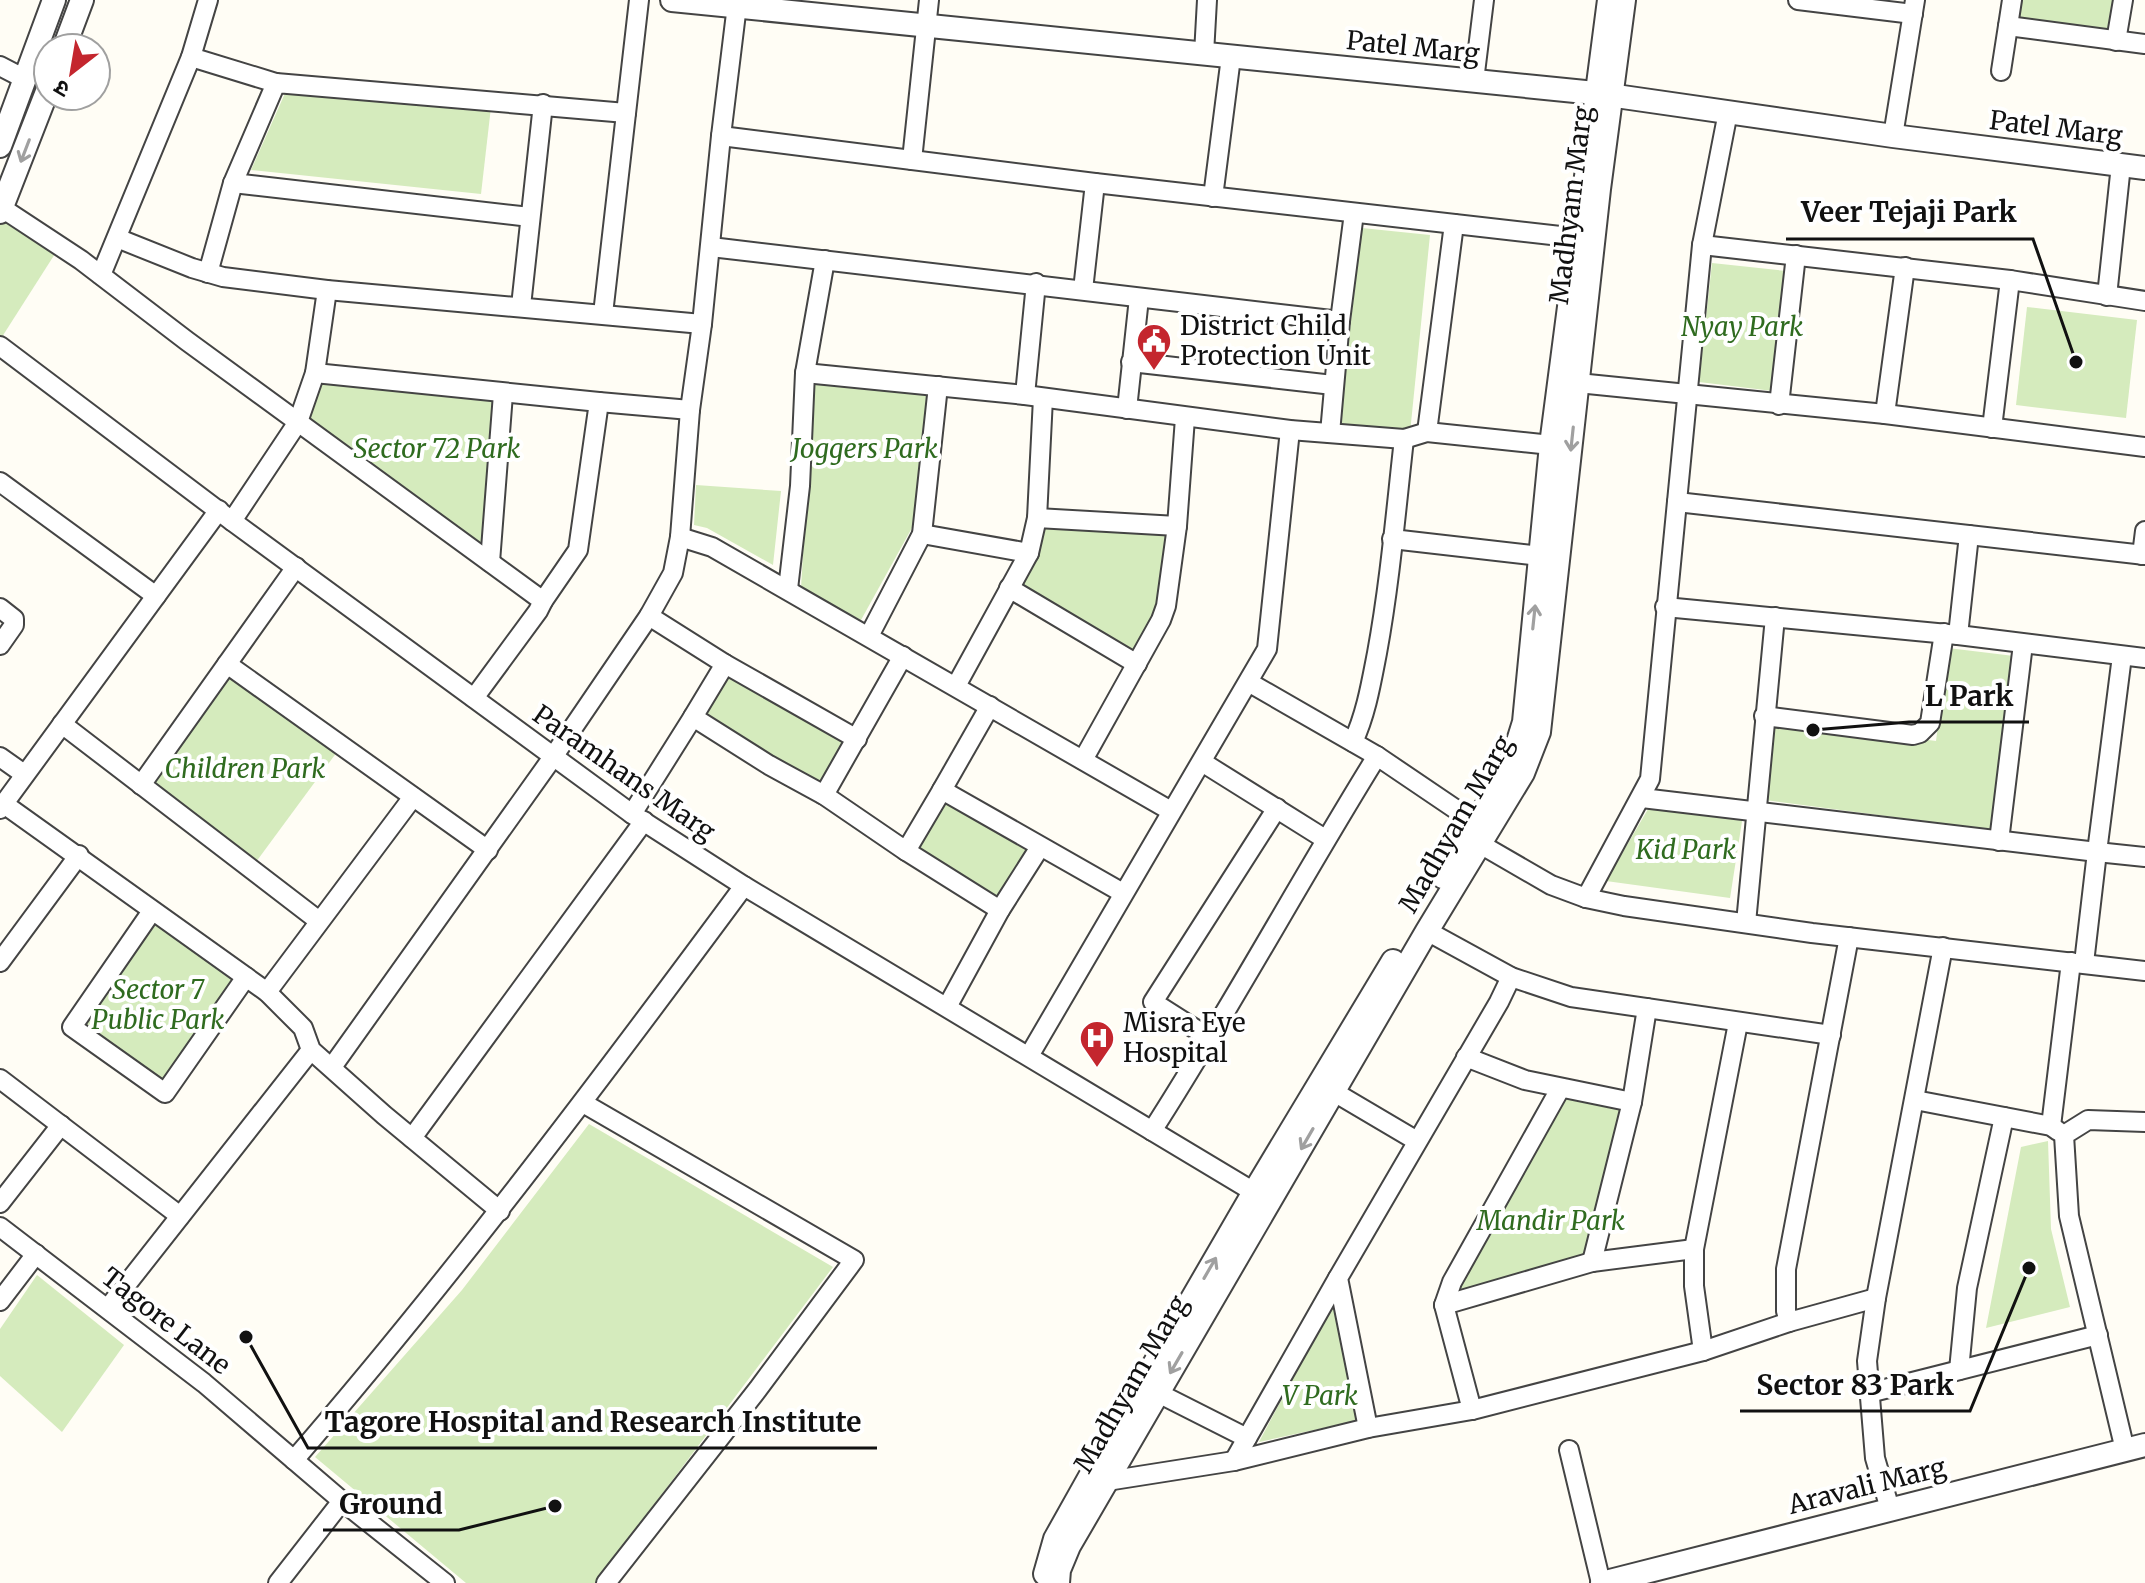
<svg xmlns="http://www.w3.org/2000/svg" width="2145" height="1583" font-family="Merriweather,'Noto Sans Devanagari',serif">
<style>
.green{fill:#d5ebbd}
.lines{fill:none;stroke-linecap:round;stroke-linejoin:round}
.minor-casing{stroke:#444;stroke-width:22}
.tertiary-casing{stroke:#444;stroke-width:26}
.minor{stroke:#fff;stroke-width:18}
.tertiary{stroke:#fff;stroke-width:22}
.oneway{stroke:#a0a0a0}
.labels{text-anchor:middle;stroke-width:8;stroke-linejoin:round;paint-order:stroke}
.street-label{font-size:26px;fill:#111;stroke:#fff}
.poi-label{font-size:26px;fill:#111;stroke:#fff;text-anchor:start}
.park-label{font-size:26px;font-style:italic;fill:#2f6b1f;stroke:#fff}
.leader{fill:none;stroke:#111;stroke-width:3}
.callout-dot{fill:#111;stroke:#fff;stroke-width:3}
.callout-label{font-size:28px;text-anchor:middle;font-weight:bold;fill:#111;stroke:#fff;stroke-width:8;stroke-linejoin:round;paint-order:stroke}
</style>
<rect width="100%" height="100%" fill="#fffdf5"/>
<!-- green -->
<g class="green">
<path d="M2020,0h93l-6,32 -90,-13z"/>
<path d="M286,91l205,16 -10,87 -230,-24z"/>
<path d="M0,199l60,47 -60,94z"/>
<path d="M1362,228l68,7 -20,198 -72,-4z"/>
<path d="M1712,263l74,8 -13,120 -74,-9z"/>
<path d="M2027,307l110,13 -11,98 -110,-13z"/>
<path d="M325,378l178,16 -13,168 -192,-140z"/>
<path d="M813,383l114,11 -14,132 -52,94 -60,-32z"/>
<path d="M696,485l85,6 -8,74 -66,-37 -13,-3z"/>
<path d="M1037,518l140,8 -11,80 -29,58 -128,-76z"/>
<path d="M1948,648l66,8 -22,174 -227,-30 10,-80 161,21z"/>
<path d="M730,673l117,70 -26,44 -118,-71z"/>
<path d="M229,678l108,74 -81,110 -103,-76z"/>
<path d="M944,792l92,52 -36,66 -91,-62z"/>
<path d="M1651,804l92,11 -13,83 -124,-17z"/>
<path d="M153,920l87,60 -76,107 -86,-60z"/>
<path d="M1560,1089l72,13 -40,160 -148,43z"/>
<path d="M589,1124l244,143 -238,316h-129l-151,-126 147,-167z"/>
<path d="M2048,1141l3,88 19,78 -84,21 35,-181z"/>
<path d="M37,1275l87,70 -62,87 -62,-56v-47z"/>
<path d="M1335,1299l21,122 -97,21z"/>
</g>
<g class="lines">
<!-- minor casing -->
<g class="minor-casing">
<g id="minor">
<path d="M1798,0l115,14"/>
<path d="M2012,0l-4,26 137,18"/>
<path d="M2116,41l7,-41"/>
<path d="M1204,54l3,-54"/>
<path d="M191,57l85,26"/>
<path d="M0,66l25,13"/>
<path d="M2001,71l7,-45"/>
<path d="M1474,81l10,-81"/>
<path d="M721,136l374,47 483,55"/>
<path d="M1893,136l22,-136"/>
<path d="M912,160l17,-160"/>
<path d="M233,183l297,34"/>
<path d="M1213,197l18,-140"/>
<path d="M2,208l79,52 106,81 356,260 -5,10 -64,87"/>
<path d="M117,238l75,30 31,9 104,13 375,34"/>
<path d="M1702,245l308,35 135,21"/>
<path d="M711,247l629,74"/>
<path d="M208,273l25,-90 43,-100 350,30"/>
<path d="M101,275l90,-218 17,-57"/>
<path d="M1083,290l12,-107"/>
<path d="M2107,296l14,-131"/>
<path d="M521,306l22,-202"/>
<path d="M603,314l36,-314"/>
<path d="M0,346l232,175 400,293 112,72 510,306"/>
<path d="M1131,362l202,23"/>
<path d="M315,373l12,-83"/>
<path d="M805,373l220,22 265,35 114,9 23,-7 124,13"/>
<path d="M1578,383l307,31 260,33"/>
<path d="M1025,395l11,-112"/>
<path d="M1779,405l17,-150"/>
<path d="M1127,409l12,-111"/>
<path d="M1885,414l20,-147"/>
<path d="M1992,428l18,-148"/>
<path d="M1427,432l27,-208"/>
<path d="M1330,433l10,-112 14,-108"/>
<path d="M0,482l156,114"/>
<path d="M1677,502l468,53"/>
<path d="M1037,518l140,8"/>
<path d="M232,521l66,-99 17,-49 284,29"/>
<path d="M922,534l107,19"/>
<path d="M680,537l32,10 459,264"/>
<path d="M1392,539l148,17"/>
<path d="M2142,555l3,-24"/>
<path d="M490,562l13,-168"/>
<path d="M1009,588l128,76"/>
<path d="M788,589l12,-103 5,-113 20,-113"/>
<path d="M543,601l35,-51 21,-148 91,8"/>
<path d="M1665,607l293,28 187,23"/>
<path d="M0,608l14,11v6l-14,20"/>
<path d="M649,616l76,48 -32,53"/>
<path d="M1958,635l11,-100"/>
<path d="M869,636l53,-102 16,-148"/>
<path d="M2122,656l-25,196 48,5"/>
<path d="M227,664l261,186"/>
<path d="M725,664l132,75"/>
<path d="M1250,683l127,73 99,67"/>
<path d="M956,686l73,-133 8,-35 6,-120"/>
<path d="M1764,716l149,19 7,-2 10,-10 14,-90"/>
<path d="M62,724l257,197"/>
<path d="M1353,742c13,-28 18,-58 24,-89 13,-71 19,-143 27,-214"/>
<path d="M0,757l24,17"/>
<path d="M1083,760l78,-140 5,-14 11,-80 8,-108"/>
<path d="M1202,762l123,77"/>
<path d="M141,785l155,-218"/>
<path d="M942,790l48,-84"/>
<path d="M824,795l79,-139"/>
<path d="M1642,798l455,54 -13,111"/>
<path d="M4,804l263,188 36,36 8,22 73,65 116,96"/>
<path d="M0,809l219,-299"/>
<path d="M632,814l61,-97 76,48 55,30 82,56 36,-61 181,103"/>
<path d="M1468,837l83,48 35,13 38,8 188,27 333,38"/>
<path d="M1999,841l24,-197"/>
<path d="M906,851l94,59"/>
<path d="M1586,898l64,-119 52,-534 26,-133"/>
<path d="M152,911l-80,116 93,66 81,-116"/>
<path d="M1746,923l29,-306"/>
<path d="M1427,931l84,46 60,20 260,38"/>
<path d="M0,962l79,-107"/>
<path d="M267,992l146,-195"/>
<path d="M947,1007l53,-97 40,-63"/>
<path d="M1211,1039l-58,-37 124,-194"/>
<path d="M1029,1056l238,-407 23,-219"/>
<path d="M1466,1057l59,23 107,22"/>
<path d="M332,1067l221,-310 96,-141 24,-43 7,-36 10,-127 12,-86 19,-188 16,-131"/>
<path d="M0,1079l180,137"/>
<path d="M1334,1092l83,49"/>
<path d="M1915,1100l136,26 7,5"/>
<path d="M583,1103l271,157 -96,129 -152,194"/>
<path d="M2051,1126l20,-164"/>
<path d="M1152,1131c79,-123 148,-251 225,-375"/>
<path d="M412,1138l232,-317"/>
<path d="M0,1203l61,-78"/>
<path d="M0,1227l204,156 138,118 103,82"/>
<path d="M1592,1262l40,-160 15,-94"/>
<path d="M0,1301l36,-47"/>
<path d="M1444,1305l148,-43 102,-13"/>
<path d="M108,1308l203,-258"/>
<path d="M1789,1322l-3,-11v-42l63,-332"/>
<path d="M1703,1351l-9,-65v-37l44,-226"/>
<path d="M1959,1370l8,-82 37,-171"/>
<path d="M1158,1393l89,45"/>
<path d="M1869,1393l229,-58"/>
<path d="M1472,1410l-28,-105 8,-23 108,-193"/>
<path d="M1368,1428l-30,-150 161,-276 12,-25"/>
<path d="M1569,1450l32,133"/>
<path d="M2125,1450l-56,-234 -5,-81 24,-15 57,2"/>
<path d="M294,1460c159,-184 305,-378 450,-574"/>
<path d="M1234,1461l104,-183"/>
<path d="M1107,1481l127,-20 134,-33 104,-18 231,-59 86,-29 87,-24"/>
<path d="M1890,1509l-15,-51 -8,-97 9,-63 67,-351"/>
<path d="M278,1583l64,-82"/>
</g>
</g>
<!-- tertiary casing -->
<g class="tertiary-casing">
<g id="tertiary">
<path d="M672,0l923,93 298,43 252,32"/>
<path d="M64,48l18,-48"/>
<path d="M0,146l54,-146"/>
<path d="M0,212l48,-123"/>
<path d="M1443,877l67,-110 14,-45 27,-277 58,-445"/>
<path d="M1045,1574l10,-35 65,-116 134,-231 139,-231"/>
<path d="M1058,1583l1,-13 10,-24 358,-615 96,-158 16,-41 60,-543 25,-189"/>
<path d="M1602,1583l543,-138"/>
</g>
</g>
<!-- minor -->
<use href="#minor" class="minor"/>
<!-- tertiary -->
<use href="#tertiary" class="tertiary"/>
</g>
<!-- one-way arrows -->
<defs><path id="oneway-shaft" d="M-6 0H5M1.5-3L5.5 0L1.5 3" fill="none" stroke-width="1.6" stroke-linecap="round" stroke-linejoin="round" transform="scale(2)"/></defs>
<g class="oneway">
<use href="#oneway-shaft" transform="translate(25 151) rotate(111)"/>
<use href="#oneway-shaft" transform="translate(1572 439) rotate(96)"/>
<use href="#oneway-shaft" transform="translate(1534 617) rotate(-84)"/>
<use href="#oneway-shaft" transform="translate(1307 1139) rotate(120)"/>
<use href="#oneway-shaft" transform="translate(1210 1268) rotate(-60)"/>
<use href="#oneway-shaft" transform="translate(1176 1363) rotate(120)"/>
</g>
<!-- icons -->
<defs>
<g id="civic-pin" transform="scale(1.8)"><path d="M0 17L-7.5 6A9.5 9.5 0 1 1 7.5 6Z" fill="#c4262e" stroke="#fff"/><path d="M-.6-6.5H3V-4.5H.6V-3L4-1V1h2V6H-6V1h2V-1L-.6-3ZM-1.2 2.5V6h2.4V2.5Z" fill="#fff"/></g>
<g id="hospital-pin" transform="scale(1.8)"><path d="M0 17L-7.5 6A9.5 9.5 0 1 1 7.5 6Z" fill="#c4262e" stroke="#fff"/><path d="M-5-5h3v3.5h4V-5h3V5h-3V1.5h-4V5h-3Z" fill="#fff"/></g>
</defs>
<g fill-rule="evenodd">
<use href="#civic-pin" x="1154" y="341"/>
<use href="#hospital-pin" x="1097" y="1038"/>
</g>
<g class="labels">
<!-- street labels -->
<g class="street-label">
<text transform="translate(1413 47) rotate(6)" y="9">Patel Marg</text>
<text transform="translate(2056 128) rotate(7)" y="9">Patel Marg</text>
<text transform="translate(1571 205) rotate(-83)" y="9">Madhyam Marg</text>
<text transform="translate(624 773) rotate(35)" y="9">Paramhans Marg</text>
<text transform="translate(1456 824) rotate(-60)" y="9">Madhyam Marg</text>
<text transform="translate(166 1321) rotate(38)" y="9">Tagore Lane</text>
<text transform="translate(1131 1384) rotate(-60)" y="9">Madhyam Marg</text>
<text transform="translate(1867 1486) rotate(-14)" y="9">Aravali Marg</text>
</g>
<!-- poi labels -->
<g class="poi-label">
<text x="1180" y="335">District Child<tspan x="1180" dy="30">Protection Unit</tspan></text>
<text x="1123" y="1032">Misra Eye<tspan x="1123" dy="30">Hospital</tspan></text>
</g>
<!-- park labels -->
<g class="park-label">
<text x="1742" y="336">Nyay Park</text>
<text x="437" y="458">Sector 72 Park</text>
<text x="865" y="458">Joggers Park</text>
<text x="245" y="778">Children Park</text>
<text x="1686" y="859">Kid Park</text>
<text x="158" y="999">Sector 7<tspan x="158" dy="30">Public Park</tspan></text>
<text x="1551" y="1230">Mandir Park</text>
<text x="1320" y="1405">V Park</text>
</g>
</g>
<!-- callouts -->
<path class="leader" d="M2076 362L2033 239H1786M1813 730L1909 722H2029M2029 1268L1970 1411H1740M246 1337L308 1448H877M555 1506L459 1530H323"/>
<g class="callout-dot">
<circle cx="2076" cy="362" r="8"/>
<circle cx="1813" cy="730" r="8"/>
<circle cx="2029" cy="1268" r="8"/>
<circle cx="246" cy="1337" r="8"/>
<circle cx="555" cy="1506" r="8"/>
</g>
<g class="callout-label">
<text x="1909" y="222">Veer Tejaji Park</text>
<text x="1969" y="706">L Park</text>
<text x="1855" y="1395">Sector 83 Park</text>
<text x="593" y="1432">Tagore Hospital and Research Institute</text>
<text x="391" y="1514">Ground</text>
</g>
<!-- north arrow -->
<g transform="translate(72 72) rotate(211)"><circle r="38" fill="#ffffff" stroke="#a0a0a0" stroke-width="2"/>
<path d="M0-6L14 30L0 20L-14 30Z" fill="#c4262e"/>
<text y="-12" font-size="22" font-weight="bold" text-anchor="middle" fill="#111111">उ</text>
</g>
</svg>
